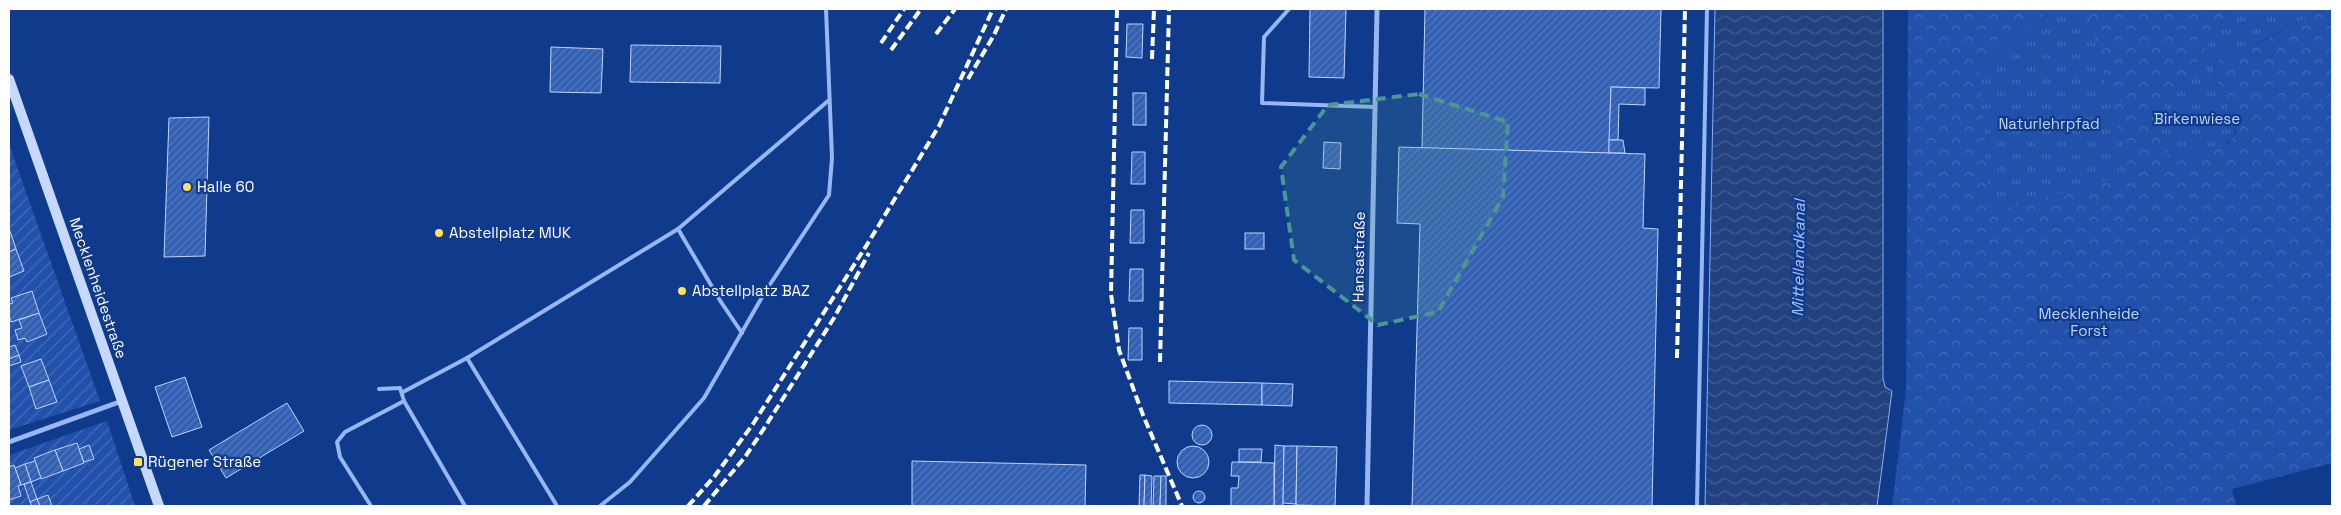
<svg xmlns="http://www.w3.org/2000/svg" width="2341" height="515" font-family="'Space Grotesk',sans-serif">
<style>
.forest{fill:url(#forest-crowns)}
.park{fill:url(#park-tufts)}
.garden{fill:url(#garden-furrows)}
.water{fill:url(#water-waves);stroke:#88b0f6}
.building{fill:url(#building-hatch);stroke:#bed4fd}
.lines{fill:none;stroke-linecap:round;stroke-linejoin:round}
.service{stroke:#97b7f2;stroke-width:4}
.minor{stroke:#97b7f2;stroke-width:5}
.secondary{stroke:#c6d8fc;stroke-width:10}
.rail{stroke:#fff;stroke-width:4;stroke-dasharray:9 4;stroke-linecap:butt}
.marked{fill:#4b9892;fill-opacity:0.2;stroke:#4b9892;stroke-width:4;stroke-dasharray:10 6;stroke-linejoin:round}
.poi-dot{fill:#ffe058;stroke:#103a8c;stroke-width:2}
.labels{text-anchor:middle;stroke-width:4.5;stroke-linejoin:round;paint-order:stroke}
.park-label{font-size:15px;fill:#bed4fd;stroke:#103a8c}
.poi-label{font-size:15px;fill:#fff;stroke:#103a8c;text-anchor:start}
.street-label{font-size:15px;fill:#fff;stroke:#103a8c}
.water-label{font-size:16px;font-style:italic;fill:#a3c2f9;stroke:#103a8c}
</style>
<defs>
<pattern id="forest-crowns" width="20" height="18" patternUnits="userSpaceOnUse" patternTransform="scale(1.25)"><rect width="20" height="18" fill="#2251ab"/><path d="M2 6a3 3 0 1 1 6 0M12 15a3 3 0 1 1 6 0" fill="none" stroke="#436bb8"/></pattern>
<pattern id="park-tufts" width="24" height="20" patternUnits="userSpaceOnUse" patternTransform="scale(1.25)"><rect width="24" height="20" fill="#2251ab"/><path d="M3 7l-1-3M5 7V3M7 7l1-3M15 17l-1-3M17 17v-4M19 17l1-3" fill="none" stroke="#436bb8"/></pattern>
<pattern id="garden-furrows" width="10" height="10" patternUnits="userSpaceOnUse" patternTransform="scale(1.25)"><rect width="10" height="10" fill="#2251ab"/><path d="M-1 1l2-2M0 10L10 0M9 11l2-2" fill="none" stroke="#436bb8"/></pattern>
<pattern id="water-waves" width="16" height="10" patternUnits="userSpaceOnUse" patternTransform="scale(1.25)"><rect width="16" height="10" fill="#22417e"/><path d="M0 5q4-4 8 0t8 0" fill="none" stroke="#435e91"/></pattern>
<pattern id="building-hatch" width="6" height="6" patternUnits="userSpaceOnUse" patternTransform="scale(1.25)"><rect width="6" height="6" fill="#3460b3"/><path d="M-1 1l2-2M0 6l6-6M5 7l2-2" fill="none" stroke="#5278be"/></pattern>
</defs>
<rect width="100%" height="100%" fill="#103a8c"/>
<!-- forest -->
<path class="forest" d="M1908,9h321l-35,59 -44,57 4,9 14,7 1,17 7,1 52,-16 8,-10 -1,-8 -20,-48c0,-6 -2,-10 2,-15 10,-13 28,-14 42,-19 22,-9 49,-34 73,-34v454l-100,26 4,17h-344l14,-115z"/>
<!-- park -->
<g class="park">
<path d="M2051,9h36l43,165 -140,39 -11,-145z"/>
<path d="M2229,9h99l-31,13 -37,20 -37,14 -7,7 -2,5 1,9 20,48c3,26 -41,28 -59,34l-7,-1 -2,-2 1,-15 -14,-7 -4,-9 44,-57z"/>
</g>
<!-- garden -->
<g class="garden">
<path d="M9,144l91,257 -91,29z"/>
<path d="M107,421l28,85h-126v-51z"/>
</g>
<!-- water -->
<path class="water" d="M1715,9h168v369l2,9 7,4 -15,115h-172z"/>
<!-- building -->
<g class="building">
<path d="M1310,9h36l-2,69 -35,-1z"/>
<path d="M1425,9h236l-2,79 -48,-1 -2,66 -187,-5z"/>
<path d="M1127,24h16l-1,34 -16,-1z"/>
<path d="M631,45l90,1 -1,37 -90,-1z"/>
<path d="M551,47l52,2 -2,44 -51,-1z"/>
<path d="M1611,87l34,1v17l-26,-1 -1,36h-9z"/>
<rect x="1133" y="93" width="13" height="32"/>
<path d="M209,117l-4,139 -41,1 5,-139z"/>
<path d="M1609,140h14l2,13h-16z"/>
<path d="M1324,142l17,1 -1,26 -17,-1z"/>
<path d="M1399,147l246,7 -2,74 15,1 -6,277h-240l8,-282 -23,-1z"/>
<path d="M1132,152h13v32h-14z"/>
<path d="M1131,210h13v33h-14z"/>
<path d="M9,228l7,21 -7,3z"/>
<rect x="1245" y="233" width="19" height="16"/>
<path d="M16,249l8,22 -15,6v-25z"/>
<path d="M1130,269h13v32h-14z"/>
<path d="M32,291l7,22 -28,9 -2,-7v-11l4,-1 -2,-5z"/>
<path d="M39,313l8,21 -20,8 -2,-4 -7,2 -3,-10 7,-2 -3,-8z"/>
<path d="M1129,328h13v32h-14z"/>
<path d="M15,345l4,10 -10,4v-12z"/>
<path d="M19,355l2,7 -12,4v-7z"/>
<path d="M41,359l8,21 -20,7 -8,-21z"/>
<path d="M185,377l17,50 -30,10 -17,-50z"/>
<path d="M49,380l8,22 -21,7 -7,-22z"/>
<path d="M1169,381l93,2v22l-93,-2z"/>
<path d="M1262,383l31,1 -1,22 -30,-1z"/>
<path d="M287,403l17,28 -78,47 -17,-28z"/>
<circle cx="1202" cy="435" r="10"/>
<path d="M77,443l7,20 -21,8 -8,-21z"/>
<path d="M89,445l5,14 -10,3 -5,-13z"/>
<path d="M1275,445l9,1 -1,60h-9z"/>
<circle cx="1193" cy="462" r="16"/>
<path d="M1284,446h13l-1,58 -13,-1z"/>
<path d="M1297,446l40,1 -2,59 -39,-1z"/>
<path d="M1239,449h23l-1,13h-22z"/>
<path d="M55,450l8,21 -22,8 -7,-21z"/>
<path d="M35,461l6,17 -10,4 -6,-18z"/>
<path d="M912,461l174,4 -1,41h-173z"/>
<path d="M1232,462l42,1v43h-43v-18h7l1,-12h-8z"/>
<path d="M25,464l6,18 -10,3 -6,-17z"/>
<path d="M14,465l7,20 -3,1 3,10 -12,4v-33z"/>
<path d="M1140,475h5l-1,31h-5z"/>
<path d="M1145,475l7,1 -1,30h-7z"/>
<path d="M1154,476h7l-1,30h-7z"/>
<path d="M1161,476h5v30h-6z"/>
<path d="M31,482l6,17 -7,3 -6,-18z"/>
<circle cx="1199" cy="497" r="6"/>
<path d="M48,495l4,11h-12l-3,-7z"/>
<path d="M37,499l3,7h-8l-2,-4z"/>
</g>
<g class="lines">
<!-- service -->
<g class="service">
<path d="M1289,9l-25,28 -2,66 113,4"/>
<path d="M678,229l43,73 21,31"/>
<path d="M467,358l211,-129 150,-128"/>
<path d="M379,389l21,-1 4,13 61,105"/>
<path d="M403,392l64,-34 90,148"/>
<path d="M371,506l-31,-49 -3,-15 8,-10 59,-31"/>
<path d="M600,506l30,-24 74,-84 61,-106 64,-97 3,-37 -6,-149"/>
<path d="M1697,506l10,-497"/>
</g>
<!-- minor -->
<g class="minor">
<path d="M9,442l113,-41"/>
<path d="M1367,506l10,-497"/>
</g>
<!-- secondary -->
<path class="secondary" d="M9,79l150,427"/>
<!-- rail -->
<g class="rail">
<path d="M1117,9l-6,285 8,56 24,65 39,91"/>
<path d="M936,34l19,-25"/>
<path d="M881,43l23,-34"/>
<path d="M891,50l30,-41"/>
<path d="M1152,59l2,-50"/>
<path d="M968,79l26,-44 12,-26"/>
<path d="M1677,358l8,-349"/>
<path d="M1160,362l9,-353"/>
<path d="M688,506l26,-29 39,-53 115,-181 71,-117 54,-117"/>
<path d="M704,506l41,-49 18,-27 71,-112 35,-65"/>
</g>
</g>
<!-- marked area -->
<path class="marked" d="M1419,94l89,28 -5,75 -65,115 -60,13 -84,-65 -13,-93 47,-62z"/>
<!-- markers -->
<g class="poi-dot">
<circle cx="187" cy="187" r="5"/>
<circle cx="439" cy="233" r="5"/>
<circle cx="682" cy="291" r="5"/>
<rect x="133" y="457" width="10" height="10" rx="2.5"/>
</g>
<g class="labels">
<!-- park labels -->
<g class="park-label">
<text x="2197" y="124">Birkenwiese</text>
<text x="2049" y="129">Naturlehrpfad</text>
<text x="2089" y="319">Mecklenheide<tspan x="2089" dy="17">Forst</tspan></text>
</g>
<!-- poi labels -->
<g class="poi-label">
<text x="197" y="192">Halle 60</text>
<text x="449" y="238">Abstellplatz MUK</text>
<text x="692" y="296">Abstellplatz BAZ</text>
<text x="148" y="467">Rügener Straße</text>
</g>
<!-- street labels -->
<g class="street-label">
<text transform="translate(1359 257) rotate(-89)" y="5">Hansastraße</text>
<text transform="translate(98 288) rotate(71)" y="5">Mecklenheidestraße</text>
</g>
<!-- water labels -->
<g class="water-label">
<text transform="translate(1798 258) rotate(-89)" y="6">Mittellandkanal</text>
</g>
</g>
<!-- border -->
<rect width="2341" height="515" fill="none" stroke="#ffffff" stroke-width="20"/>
</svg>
